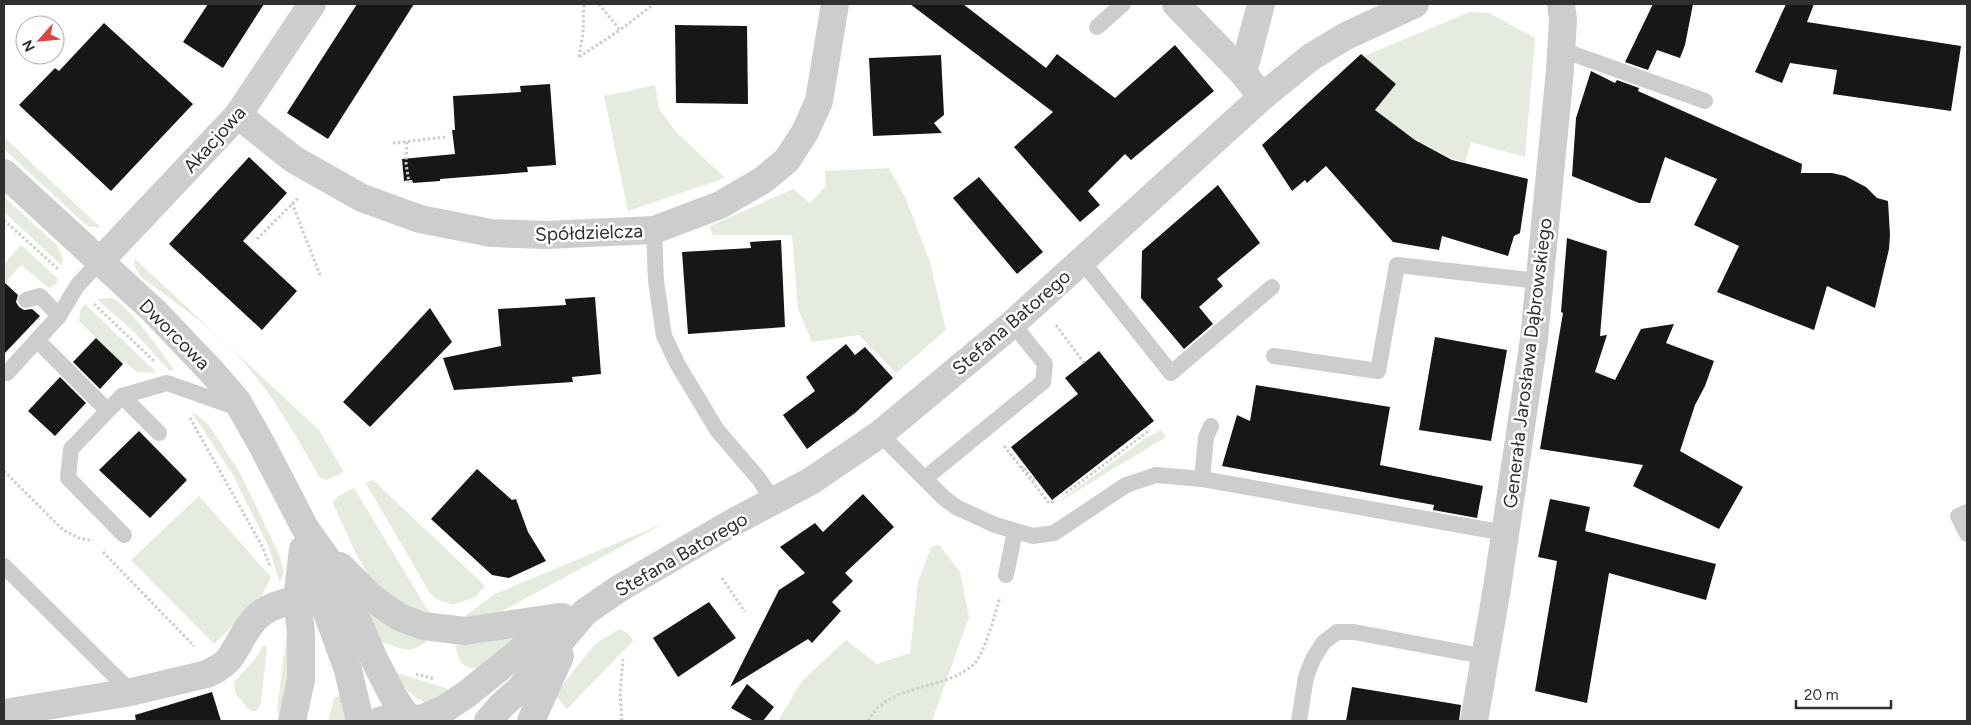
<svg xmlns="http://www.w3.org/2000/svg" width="1971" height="725" font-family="Figtree,sans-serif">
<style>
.green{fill:#e5ecdf}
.building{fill:#171717}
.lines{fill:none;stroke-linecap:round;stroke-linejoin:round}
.path{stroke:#cdcdcd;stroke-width:3;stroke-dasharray:2.5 2.5;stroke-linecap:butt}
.service{stroke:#cdcdcd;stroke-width:16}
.minor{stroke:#cdcdcd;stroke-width:28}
.tertiary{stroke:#cdcdcd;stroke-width:28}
.labels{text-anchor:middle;stroke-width:5;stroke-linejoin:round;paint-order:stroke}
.street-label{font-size:19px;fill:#303030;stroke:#fff}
</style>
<rect width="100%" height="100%" fill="#fff"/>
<!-- green -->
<g class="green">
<path d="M1470,12l19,1 46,25 -10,119 -54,-15 -6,21c-37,-14 -59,-29 -90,-53l21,-26 -32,-28z"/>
<path d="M655,85l4,24 18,24 48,45 -97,33 -24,-115z"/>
<path d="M4,137l96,90h1h-11l-5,-3 -81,-75z"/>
<path d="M889,168l16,29 25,65 16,68 -50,43 -37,-38 -47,7 -14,-33 -6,-74h-80l-2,-9 83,-37 17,14 16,-17 -1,-15z"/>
<path d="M4,197l53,48 6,14 -1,7 -58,-54z"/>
<path d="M21,245l37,34 -3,6 -6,3 -28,-23 -17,19v-20z"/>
<path d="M134,258l184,171 26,43 -17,8 -7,-2c-24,-42 -48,-85 -81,-121 -28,-31 -65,-55 -98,-80l-6,-10z"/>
<path d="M112,298c16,7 51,55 61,71l-3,2 -36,-39 -37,-33z"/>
<path d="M85,304l72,69 -20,-1 -14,-11v3l-44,-43 2,-13z"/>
<path d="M191,411l17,13 32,49 39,81 5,18 -4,11 -11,-35 -36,-73z"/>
<path d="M1161,430l5,7 -112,68 90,-66z"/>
<path d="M373,480l112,106 -10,11 -22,8 -17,-6 -6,-6 -65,-111z"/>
<path d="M354,488l76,126c-13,-4 -27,-9 -39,-16 -27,-17 -45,-67 -58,-95l4,-6z"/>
<path d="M199,496l72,81 -11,22 -46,45 -83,-84z"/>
<path d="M665,523l-166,90 -37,5 33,-24z"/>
<path d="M939,545l21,27 9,45 -36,101 2,3h-157l24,-40 44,-41 31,24 33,-11 8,-71 13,-35z"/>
<path d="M365,609l44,26 18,6c-19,15 -26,7 -47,0z"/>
<path d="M288,624l4,37 -13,54 -2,-5z"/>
<path d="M529,625l-47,43c-20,2 -23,-6 -27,-23l26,-3z"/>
<path d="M619,629l10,5 4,7 -66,68 -12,-14 12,-16 28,-35z"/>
<path d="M263,646h4l-6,57 -4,8h-7l-15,-18 -1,-11 21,-23z"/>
<path d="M394,672l61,19 -29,12c-16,-8 -23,-16 -32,-31z"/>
<path d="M344,694l2,24 -1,3h-17l6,-23z"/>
</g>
<!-- building -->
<g class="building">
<path d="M208,4h56l-41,64 -40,-26z"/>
<path d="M357,4h57l-86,135 -41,-26z"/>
<path d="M910,4h53l83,64 11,-14 58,44 60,-53 39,46 -83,69 -6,-6 -37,37 12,14 -20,17 -66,-75 39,-35z"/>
<path d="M1653,4h40l-8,41 -5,13 -23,-8 -9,20 -23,-8z"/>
<path d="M1786,4h28l-7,18 154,24 -10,65 -118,-17 4,-24 -47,-7 -8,20 -27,-11z"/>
<path d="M104,23l89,81 -82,87 -92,-86 36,-37 4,3z"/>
<path d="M675,25l72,1 1,78 -72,-1z"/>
<path d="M1361,54l35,30 -21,26 40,30 37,20 76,19 -8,54 -6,3 -6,20 -66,-20 -3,14 -46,-8 -67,-76 -19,17 -2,-3 -13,11 -30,-46z"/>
<path d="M941,55l3,60 -10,8 8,10 -69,3 -4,-78z"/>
<path d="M1591,71l24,12 2,-3 22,8 -1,3 164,73 -1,9h31l13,3 21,11 11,11 11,3 2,34 -1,14 -14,59 -48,-22 -13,44 -97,-38 22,-46 -45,-21 23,-46 -52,-22 -15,46h-11l-67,-27 4,-58z"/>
<path d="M550,84l6,81 -29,2 1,5 -88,7v2l-27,2 -1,-3 -8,1 -2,-22 53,-5 -3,-24h3l-2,-34 68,-4 -1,-6z"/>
<path d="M249,157l38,36 -44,48 54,50 -35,39 -93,-86z"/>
<path d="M979,177l64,75 -26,22 -64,-76z"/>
<path d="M1218,185l42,58 -43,36 6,7 -24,21 14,17 -29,25 -43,-51 1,-47z"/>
<path d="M1567,238l40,13 -7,85 7,-1 -12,37 20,8 26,-51 33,-5 -8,19 48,18 -9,25 -10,19 -15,46 63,36 -24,42 -86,-43 10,-21 -103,-16 23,-136 -2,-1z"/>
<path d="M781,240l4,87 -97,7 -6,-82 69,-4 -1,-6z"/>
<path d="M4,282l14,13 -2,7 3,5 5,3 8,-1 8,7 -36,38z"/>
<path d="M595,297l6,77 -29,3 1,5 -119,8 -11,-32 58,-12 -3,-37 68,-4 -1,-6z"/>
<path d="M430,308l22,34 -82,85 -27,-25z"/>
<path d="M1435,337l72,13 -16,91 -72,-11z"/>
<path d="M96,338l27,26 -23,25 -27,-27z"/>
<path d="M846,344l9,11 10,-8 28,31 -38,35 -48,36 -24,-34 32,-24 -9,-14z"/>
<path d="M1099,351l55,70 -102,79 -41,-53 67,-53 -13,-16z"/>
<path d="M60,377l26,26 -31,33 -27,-25z"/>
<path d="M1256,385l134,22 -10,58 103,21 -6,32 -44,-8 1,-5 -212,-39 15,-51 13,6z"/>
<path d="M139,431l48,49 -37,38 -51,-48z"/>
<path d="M477,469l35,31 4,-1 12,33 18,29 -37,17 -17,-3 -61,-56z"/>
<path d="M863,494l31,33 -49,46 8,8 -21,21 9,9 -29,32 -4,-4 -78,48 49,-97 26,-17 -25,-26 35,-24 8,9z"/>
<path d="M1550,499l40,8 -5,24 131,33 -10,36 -97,-27 -22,130 -52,-12 22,-130 -19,-4z"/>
<path d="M709,602l27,36 -58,39 -25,-39z"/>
<path d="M747,684l27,23 -11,14h-9l-23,-13z"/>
<path d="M1352,687l109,18 -2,16h-113z"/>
<path d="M212,692l9,29h-85l-1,-6z"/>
</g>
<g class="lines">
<!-- path -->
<g class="path">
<path d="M599,4l21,26 34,-26"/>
<path d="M579,57l4,-24 1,-29"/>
<path d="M579,57l41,-27"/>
<path d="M407,142l-1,21 3,20"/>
<path d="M393,143l53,-6"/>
<path d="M292,203l28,72"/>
<path d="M4,220l55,50"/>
<path d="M257,239l42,-42"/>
<path d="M94,304l61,58"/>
<path d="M1056,325l28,38"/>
<path d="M190,418l72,128 8,20"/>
<path d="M1004,446l45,57 6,-2"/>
<path d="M1021,468l2,-2 10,14 2,-1"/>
<path d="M4,471l59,59 16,8 14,3"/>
<path d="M1066,493l83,-62"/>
<path d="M103,552l91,94"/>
<path d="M722,578l23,34"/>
<path d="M416,674l19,5"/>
<path d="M622,721l-2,-27 3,-35"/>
<path d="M868,721c21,-39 74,-29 105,-56 12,-11 22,-52 27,-68"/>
</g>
<!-- service -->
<g class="service">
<path d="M1097,27l26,-23"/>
<path d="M1562,50l143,51"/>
<path d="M654,230l2,51 8,55 14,29 39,65 42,49 15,23"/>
<path d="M1082,261l89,112 101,-86"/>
<path d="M26,300l14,-4 19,20"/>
<path d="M37,340l70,70"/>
<path d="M1274,356l104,15 19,-106 141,16"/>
<path d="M4,373h3l52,-57 18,-30 23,-25"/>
<path d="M122,396l37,37"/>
<path d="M1211,426l-5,11 -4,42 303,54"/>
<path d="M880,434l64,64 12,9 39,18 38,11 21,-3 72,-48 30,-10 46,4"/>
<path d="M924,477l5,-2 114,-93 2,-18 -24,-30 -10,-9"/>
<path d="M1967,512l-9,4 9,18"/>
<path d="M124,535l-56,-57 3,-29 51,-53 45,-13 71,25"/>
<path d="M4,566l127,126"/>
<path d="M1006,575l9,-44"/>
<path d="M1299,721l7,-44 7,-18 10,-16 14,-11h17l133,25"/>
</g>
<!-- minor -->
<g class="minor">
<path d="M1176,4l67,69 19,24"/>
<path d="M1243,73l18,-69"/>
<path d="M238,115l55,44 69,39 58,21 71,14 55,2 108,-5 66,-25 43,-25 24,-20 18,-28 14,-31 16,-97"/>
<path d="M100,261l138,-146 74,-111"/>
<path d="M4,713l127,-21 76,-18c8,-4 16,-8 22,-15 12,-16 17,-35 34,-47 16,-11 38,-12 56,-16"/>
<path d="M1474,721l23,-133 37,-249 26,-269 3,-50 -2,-16"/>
</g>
<!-- tertiary -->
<g class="tertiary">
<path d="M4,173l150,138 58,61 25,29 25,44 43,83 32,45 37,86 19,37 13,20"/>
<path d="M309,544l12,52 27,74 12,51"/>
<path d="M340,566l32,32 27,19 24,9 42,5 94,-14"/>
<path d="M421,719l25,-11 21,-14 95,-77"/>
<path d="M292,721l9,-41v-48l-4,-32 6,-51"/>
<path d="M379,721c15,-5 28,-6 43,-1"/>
<path d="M488,721l13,-15 19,-17 65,-77 35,-24 110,-64 81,-43 69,-47 131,-109 251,-228 49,-40 35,-21 69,-32"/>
<path d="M531,721l29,-65"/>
</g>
</g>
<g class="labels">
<!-- street labels -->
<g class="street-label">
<text transform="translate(214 139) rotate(-48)" y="7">Akacjowa</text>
<text transform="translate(589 232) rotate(-2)" y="7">Spółdzielcza</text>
<text transform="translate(1011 322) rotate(-41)" y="7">Stefana Batorego</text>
<text transform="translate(175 334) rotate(45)" y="7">Dworcowa</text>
<text transform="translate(1527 363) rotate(-83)" y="7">Generała Jarosława Dąbrowskiego</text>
<text transform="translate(681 554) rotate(-30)" y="7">Stefana Batorego</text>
</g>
</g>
<!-- border -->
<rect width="1971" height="725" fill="none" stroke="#303030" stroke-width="10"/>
<!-- north arrow -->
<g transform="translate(40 40) rotate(243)"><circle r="24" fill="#ffffff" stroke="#acacac"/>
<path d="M0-4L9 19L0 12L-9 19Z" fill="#db463e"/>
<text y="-8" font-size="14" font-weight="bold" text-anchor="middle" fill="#303030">N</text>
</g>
<!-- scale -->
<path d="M1796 700v8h95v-8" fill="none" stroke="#303030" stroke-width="2.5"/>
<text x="1804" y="700" font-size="15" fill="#303030" stroke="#ffffff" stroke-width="4" paint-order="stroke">20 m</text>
</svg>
